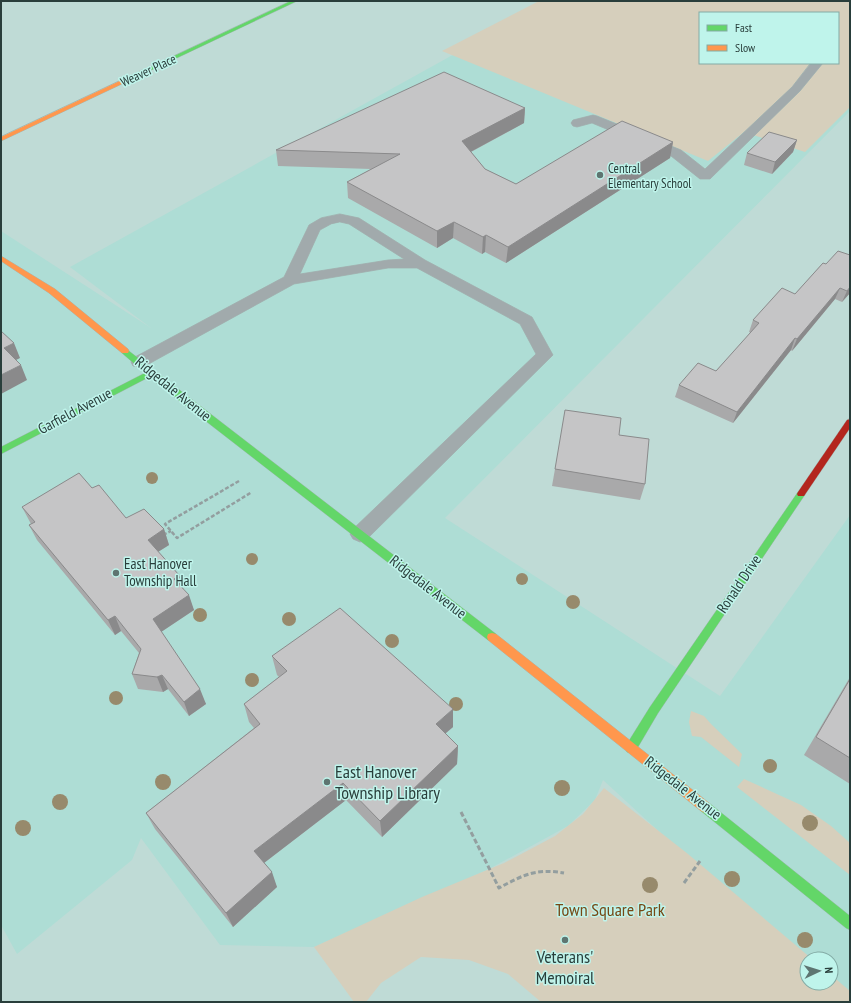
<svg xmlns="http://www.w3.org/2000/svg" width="851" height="1003" font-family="'PT Sans Narrow',sans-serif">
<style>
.built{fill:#aeddd5;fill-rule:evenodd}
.green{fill:#d6cfbc;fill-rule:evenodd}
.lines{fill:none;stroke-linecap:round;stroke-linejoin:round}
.lane-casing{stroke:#a3b9b5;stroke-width:1}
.fast-casing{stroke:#a3b9b5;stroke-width:1}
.slow-casing{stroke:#a3b9b5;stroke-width:1}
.jam-casing{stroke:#a3b9b5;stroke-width:1}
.path-far1{stroke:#939e9f;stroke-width:2.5;stroke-dasharray:4 2;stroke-linecap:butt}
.path{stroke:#939e9f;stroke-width:3;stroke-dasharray:5 2.5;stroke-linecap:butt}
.lane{fill:#a1aaac;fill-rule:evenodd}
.fast{fill:#63d668;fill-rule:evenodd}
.slow{fill:#ff974d;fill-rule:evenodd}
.jam{fill:#b3261e;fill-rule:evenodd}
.tree{fill:#978a6c}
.wall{fill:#a9a9aa}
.shaded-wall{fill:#8a8a8b}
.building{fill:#c5c5c6;stroke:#8a8a8b}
.poi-dot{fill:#5e7571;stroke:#bff4eb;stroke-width:1.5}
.labels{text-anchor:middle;stroke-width:3;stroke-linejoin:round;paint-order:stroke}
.far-street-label{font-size:13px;fill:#293e3b;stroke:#bff4eb}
.far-poi-label{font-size:13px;fill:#293e3b;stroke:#bff4eb;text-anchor:start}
.street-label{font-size:15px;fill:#293e3b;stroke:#bff4eb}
.poi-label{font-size:15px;fill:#293e3b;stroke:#bff4eb;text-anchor:start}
.near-poi-label{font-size:18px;fill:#293e3b;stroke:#bff4eb;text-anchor:start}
.near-park-label{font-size:18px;fill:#764815;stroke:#bff4eb}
</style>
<rect width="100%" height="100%" fill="#bfdbd6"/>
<!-- built -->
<path class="built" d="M550,1h300v110l-405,407 275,178 130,-181v487l-19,-19v-24h-24v9l-204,-188 -8,20 -27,26 -79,43 -175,78 -94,-2 -79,-107 -9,22 -115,94 -16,-29v-694l150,97 -81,-61zM700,13h138v50h-138z"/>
<!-- green -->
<g class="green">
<path d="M539,1h311v106l-45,45 -61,-20 -36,29 -266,-110zM700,13h138v50h-138z"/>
<path d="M691,711l13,5 7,8 31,30 -3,13 -38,-30 -9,-1 -3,-14z"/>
<path d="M744,779l57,26 30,21 19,17v32l-113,-88z"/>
<path d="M604,788l84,66 124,105h-5v24h24v-8l19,16v11h-309l-33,-28 -39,-14 -48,-3 -40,26 -15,19h-12l-40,-55 108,-50 82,-34 51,-27 28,-22z"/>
</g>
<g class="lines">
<!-- lane casing -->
<g class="lane-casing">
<g id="lane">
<path d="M811,63h12l-23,28 -90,88h-10l-29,-23 -79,-33 -15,4 -4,-1 -2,-3 2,-3 20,-5 4,1 84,34 24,19 87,-82z"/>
<path d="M340,214l19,4 66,42 107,57 21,38 -186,184 -7,3 -7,-3 -3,-5 3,-5 183,-175 -16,-30 -103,-56h-29l-94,16 -149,82 -6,1 -6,-1 -2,-4 2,-4 151,-81 25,-52 12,-7zM340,222l9,2 55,35 -16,1 -88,14 20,-44 11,-6z"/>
</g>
</g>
<!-- fast casing -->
<g class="fast-casing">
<g id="fast">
<path d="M291,1h6l-152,72 -5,-1z"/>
<path d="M125,348l371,286 1,3 -1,3 -4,1 -4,-1 -339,-263 -148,77v-7l144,-74 -23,-20 -1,-2z"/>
<path d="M801,491l3,1 1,2 -1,2 -146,217 -23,39 -4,1 -4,-1 -2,-4 2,-4 23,-37 148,-215z"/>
<path d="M705,801l4,2 141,113v14l-4,-2 -145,-117 -2,-4 2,-4z"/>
</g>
</g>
<!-- slow casing -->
<g class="slow-casing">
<g id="slow">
<path d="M143,70l2,1v2l-144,68v-4z"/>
<path d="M1,256l54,33 73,60 1,2 -1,2h-6l-73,-60 -48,-32z"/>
<path d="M492,633l4,1 213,169 2,4 -2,4 -4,2 -4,-2 -213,-171 -1,-3 1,-3z"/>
</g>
</g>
<!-- jam casing -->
<g class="jam-casing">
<path id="jam" d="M850,419v9l-46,68h-6l-1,-2 1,-2 49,-72z"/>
</g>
<!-- path-far1 -->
<g class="path-far1">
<path d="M239,481l-74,43 12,14 75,-46"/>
<path d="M163,535l8,-4"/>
</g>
<!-- path -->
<g class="path">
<path d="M461,812l38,76c24,-13 37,-20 65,-15"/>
<path d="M684,883l16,-22"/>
</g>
<!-- lane -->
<use href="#lane" class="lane"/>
<!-- fast -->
<use href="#fast" class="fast"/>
<!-- slow -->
<use href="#slow" class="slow"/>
<!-- jam -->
<use href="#jam" class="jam"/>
</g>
<!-- trees -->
<g class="tree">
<circle cx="152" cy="478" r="6"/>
<circle cx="252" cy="559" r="6"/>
<circle cx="522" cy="579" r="6"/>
<circle cx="573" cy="602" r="7"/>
<circle cx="200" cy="615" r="7"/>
<circle cx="289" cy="619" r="7"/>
<circle cx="392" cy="641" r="7"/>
<circle cx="252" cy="680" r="7"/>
<circle cx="116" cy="698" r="7"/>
<circle cx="456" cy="704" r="7"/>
<circle cx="770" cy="766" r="7"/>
<circle cx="163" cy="782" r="8"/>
<circle cx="562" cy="788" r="8"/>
<circle cx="60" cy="802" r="8"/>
<circle cx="810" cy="823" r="8"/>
<circle cx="23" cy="828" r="8"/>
<circle cx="732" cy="879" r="8"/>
<circle cx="650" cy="885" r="8"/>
<circle cx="805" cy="940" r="8"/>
</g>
<!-- wall -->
<g class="wall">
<path d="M525,108l-1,15 -53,29 14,17 31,15 157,-42 -3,16 -164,105 -21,-11 -3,2 -29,-16 -16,10 -89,-50 -1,-16 24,-13 -93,-3 -2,-16z"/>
<path d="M797,140l-4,12 -21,22 -28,-9 3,-12z"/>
<path d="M823,263l27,30 -8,9 -7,-3 -43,52 -1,-1 -58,73 -58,-26 4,-12 37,-14 35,-38 -2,-1 4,-12 42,-26z"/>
<path d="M619,435l26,49 -5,16 -88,-14 3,-17z"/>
<path d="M92,488l34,30 38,11 5,16 -11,7 21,23 4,14 11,21 -33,22 45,72 -17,12 -21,-27 -5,3 -25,-3 -6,-15 7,-21 -18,-22 -6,4 -78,-95 -8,-15 2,-1 -9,-17z"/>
<path d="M272,656l181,71 -8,7 13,12 -1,18 -75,73 -36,-37 -82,63 13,24 -44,40 -78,-98 -9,-16 108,-85 -5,-6 -5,-18 35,-27 -2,-2z"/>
<path d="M850,677v107l-46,-29z"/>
</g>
<!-- shaded-wall -->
<g class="shaded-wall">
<path d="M525,108l-1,15 -63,34 1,-16z"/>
<path d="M797,140l-4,12 -21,22 3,-12z"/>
<path d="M673,142l-3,16 -164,105 2,-16z"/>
<path d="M454,222l-1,16 -16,10v-17z"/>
<path d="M486,235l-1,17 -3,2 1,-17z"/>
<path d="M850,287v6l-8,9 5,-11z"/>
<path d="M840,288l-5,11 -43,52 5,-12z"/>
<path d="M795,338l-4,12 -58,73 4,-11z"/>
<path d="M14,343l6,15 -10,5 -6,-15z"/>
<path d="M21,365l6,15 -26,14v-19z"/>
<path d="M164,529l5,16 -16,10 -5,-15z"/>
<path d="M179,575l5,16 -10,-12z"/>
<path d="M189,595l5,15 -36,24 -5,-15z"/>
<path d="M115,616l6,15 -6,4 -7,-15z"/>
<path d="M162,675l6,14 -5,3 -6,-15z"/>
<path d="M200,689l6,15 -17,12 -5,-14z"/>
<path d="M453,709v18l-18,15 1,-18z"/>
<path d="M458,746l-1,18 -75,73 -2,-16z"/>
<path d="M343,783l3,17 -86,66 -6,-15z"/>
<path d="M272,872l5,15 -44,40 -7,-14z"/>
</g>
<!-- building -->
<g class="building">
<path d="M444,72l81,36 -63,33 23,28 31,15 106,-63 51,21 -165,105 -22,-12 -3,2 -29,-15 -17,9 -90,-49 53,-28 -124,-4z"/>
<path d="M769,132l28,8 -22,22 -28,-9z"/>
<path d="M838,251l12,4v32l-3,4 -7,-3 -43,51 -2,-1 -58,74 -58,-27 19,-22 18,8 43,-48 -6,-3 29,-32 13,6 28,-31 3,1z"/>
<path d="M1,331l13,12 -10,5 17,17 -20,10z"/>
<path d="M565,410l56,8 -2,17 30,4 -4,45 -90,-15z"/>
<path d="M79,473l13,15 7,-3 27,33 18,-9 20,20 -16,11 31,35 -5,4 15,16 -36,24 47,70 -16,13 -22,-27 -5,2 -25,-3 9,-25 -26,-33 -7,4 -79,-95 6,-3 -13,-15z"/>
<path d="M340,608l113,101 -17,15 22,22 -78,75 -37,-38 -89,68 18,21 -46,41 -80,-100 114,-89 -16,-20 43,-33 -15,-15z"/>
<path d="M850,679v79l-34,-21z"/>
</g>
<!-- markers -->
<g class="poi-dot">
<circle cx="600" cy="175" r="4"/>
<circle cx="116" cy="573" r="4"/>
<circle cx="327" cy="782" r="4"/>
<circle cx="565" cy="940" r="4"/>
</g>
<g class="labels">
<!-- far-street labels -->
<g class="far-street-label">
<text transform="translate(148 70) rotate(-25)" y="5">Weaver Place</text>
</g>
<!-- far-poi labels -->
<g class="far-poi-label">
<text x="608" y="173">Central<tspan x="608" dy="15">Elementary School</tspan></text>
</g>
<!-- street labels -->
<g class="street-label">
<text transform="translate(173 389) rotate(39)" y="5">Ridgedale Avenue</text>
<text transform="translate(75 411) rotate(-28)" y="5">Garfield Avenue</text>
<text transform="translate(739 584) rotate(-56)" y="5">Ronald Drive</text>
<text transform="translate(428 587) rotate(38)" y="5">Ridgedale Avenue</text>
<text transform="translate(683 788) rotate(38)" y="5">Ridgedale Avenue</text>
</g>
<!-- poi labels -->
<g class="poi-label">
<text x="124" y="569">East Hanover<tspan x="124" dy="17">Township Hall</tspan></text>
</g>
<!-- near-poi labels -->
<g class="near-poi-label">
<text x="335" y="778">East Hanover<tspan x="335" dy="21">Township Library</tspan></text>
<text x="565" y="963" text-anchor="middle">Veterans'<tspan x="565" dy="21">Memoiral</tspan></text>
</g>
<!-- near-park labels -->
<g class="near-park-label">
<text x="610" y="916">Town Square Park</text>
</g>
</g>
<!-- border -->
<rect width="851" height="1003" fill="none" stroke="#293e3b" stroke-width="4"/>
<!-- legend -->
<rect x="699" y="12" width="140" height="52" fill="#bff4eb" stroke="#83aba5"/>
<rect x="707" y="25" width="20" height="6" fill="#63d668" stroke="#83aba5"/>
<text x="735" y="32" font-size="12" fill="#293e3b">Fast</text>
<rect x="707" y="45" width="20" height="6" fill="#ff974d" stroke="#83aba5"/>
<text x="735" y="52" font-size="12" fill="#293e3b">Slow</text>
<!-- north arrow -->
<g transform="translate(819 971) rotate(86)"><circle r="19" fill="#bff4eb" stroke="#83aba5"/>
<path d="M0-3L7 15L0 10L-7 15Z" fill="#5e7571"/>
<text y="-6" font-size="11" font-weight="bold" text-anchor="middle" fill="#293e3b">N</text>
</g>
</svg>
